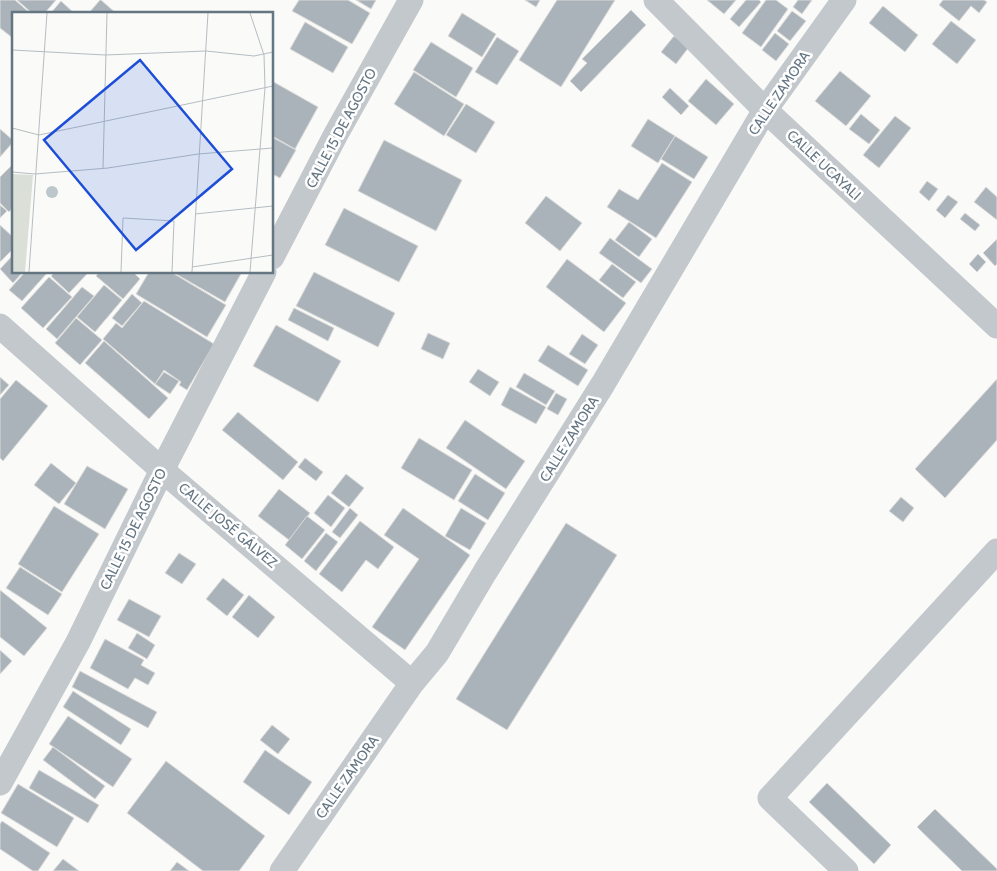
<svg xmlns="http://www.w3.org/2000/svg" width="997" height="871" font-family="Cabin,sans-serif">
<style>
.building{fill:#aab3b9;stroke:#dcdcda}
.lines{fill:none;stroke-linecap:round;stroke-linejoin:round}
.minor{stroke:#c3c8cc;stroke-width:25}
.labels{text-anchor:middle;stroke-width:5;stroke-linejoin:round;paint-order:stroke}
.street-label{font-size:14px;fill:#657683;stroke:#fff}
.inset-road{fill:none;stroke:#b5bdc2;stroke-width:1}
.view{fill:#1d4ed8;fill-opacity:0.15;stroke:#1d4ed8;stroke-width:2.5}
.inset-edge{fill:none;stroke:#657683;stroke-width:2.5}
</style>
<rect width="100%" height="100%" fill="#fafaf8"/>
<!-- building -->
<g class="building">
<path d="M0,0h15l16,14h-17v25l-14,-11z"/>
<path d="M17,0h39l-12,14h-11z"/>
<path d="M100,0h1l16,14h-29z"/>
<path d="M299,0h49l22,13 -18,31 -60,-33z"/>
<path d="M356,0h20l-5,9z"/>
<path d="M525,0h15l-4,7z"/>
<path d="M557,0h58l-54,87 -42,-27z"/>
<path d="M707,0h29l-12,14z"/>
<path d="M746,0h13l2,2 -22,25 -9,-8z"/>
<path d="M766,0h10l12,9 -27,38 -19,-14z"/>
<path d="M798,0h14l-10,14 -9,-7z"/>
<path d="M943,0h41l3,2 -8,11 -8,-7 -12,15 -20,-16z"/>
<path d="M61,1l14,13h-25z"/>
<path d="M883,6l35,29 -13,17 -36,-29z"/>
<path d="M631,10l15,15 -65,67 -11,-11 17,-18 -5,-4z"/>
<path d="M792,11l14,10 -16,20 -13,-10z"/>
<path d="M462,13l34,21 -14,23 -34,-21z"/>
<path d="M951,21l25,19 -19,24 -25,-20z"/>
<path d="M305,22l43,25 -15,26 -43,-24z"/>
<path d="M775,33l14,11 -13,17 -14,-11z"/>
<path d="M674,36l15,11 -13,17 -15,-12z"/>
<path d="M497,37l22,14 -22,34 -22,-13z"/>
<path d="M431,42l42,26 -17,29 -43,-27z"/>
<path d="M840,71l31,25 -25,30 -31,-25z"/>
<path d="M414,72l50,32 -20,32 -50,-32z"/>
<path d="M706,79l28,25 -18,21 -28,-24z"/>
<path d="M272,81l46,26 -23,42 -23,-13z"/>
<path d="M670,88l19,18 -8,9 -19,-18z"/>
<path d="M466,104l29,18 -19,31 -30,-18z"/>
<path d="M861,114l19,16 -11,14 -20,-15z"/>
<path d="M895,116l16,12 -32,40 -16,-13z"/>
<path d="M648,119l27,17 -17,27 -27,-17z"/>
<path d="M0,129l14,12 -14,16z"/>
<path d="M675,136l33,21 -14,22 -33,-20z"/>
<path d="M272,137l24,13 -16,28 -8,-4z"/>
<path d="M384,140l78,40 -26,51 -78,-40z"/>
<path d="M662,163l30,19 -36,56 -49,-31 12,-18 19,11z"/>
<path d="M11,166l3,2v38l-5,6 -9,-9v-26z"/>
<path d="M927,181l11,8 -9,12 -10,-9z"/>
<path d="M986,187l11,10v23l-23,-18z"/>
<path d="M948,195l10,7 -13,16 -9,-8z"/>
<path d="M546,196l36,27 -22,28 -35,-28z"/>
<path d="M0,205l7,6 -7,7z"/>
<path d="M344,208l74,38 -19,36 -74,-37z"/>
<path d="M965,213l15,12 -5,6 -15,-12z"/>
<path d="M629,222l23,17 -13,18 -24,-17z"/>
<path d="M0,225l14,13v10l-14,14z"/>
<path d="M610,238l42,31 -11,14 -42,-30z"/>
<path d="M997,239v25l-2,2 -12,-13z"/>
<path d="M14,254v18h9l-10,11 -13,-14z"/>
<path d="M978,254l8,8 -9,10 -8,-8z"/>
<path d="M567,259l59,44 -22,29 -58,-45z"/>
<path d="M612,264l24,18 -13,16 -24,-18z"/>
<path d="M25,272h23l-26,29 -13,-11z"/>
<path d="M55,272h31l1,2 -18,19 -18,-17z"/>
<path d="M99,272h34l7,7 -17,20 -27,-23z"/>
<path d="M149,272h22l55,33 -19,32 -71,-43z"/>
<path d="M177,272h65l-17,30 -49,-28z"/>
<path d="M314,272l81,41 -17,34 -82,-41z"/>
<path d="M49,277l23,20 -29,31 -22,-20z"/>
<path d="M104,285l18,15 -27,32 -18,-15z"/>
<path d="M82,287l12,9 -37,43 -11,-10z"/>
<path d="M132,294l10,9 -20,23 -10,-8z"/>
<path d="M144,301l70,43 -27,46 -8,-5 2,-3 -17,-12 -9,14 -52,-45 13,-16 6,5z"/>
<path d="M294,308l40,20 -6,13 -40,-21z"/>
<path d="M76,318l26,22 -22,25 -25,-22z"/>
<path d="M276,325l65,36 -23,41 -65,-36z"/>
<path d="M428,333l22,10 -7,16 -22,-10z"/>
<path d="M582,334l16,11 -13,19 -16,-10z"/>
<path d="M104,341l64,57 -19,21 -64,-56z"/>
<path d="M548,345l40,25 -10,16 -40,-25z"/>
<path d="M478,369l21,13 -9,14 -21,-14z"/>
<path d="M164,372l15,9 -9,13 -15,-10z"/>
<path d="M524,373l31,18 -9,14 -30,-18z"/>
<path d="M0,377l9,8 -9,10z"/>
<path d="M997,379v61l-52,58 -30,-29z"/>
<path d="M16,380l32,26 -45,55 -3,-3v-59z"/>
<path d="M510,387l36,20 -10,17 -35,-19z"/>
<path d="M556,393l11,6 -9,16 -11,-6z"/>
<path d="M238,412l60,50 -15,18 -61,-50z"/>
<path d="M465,420l60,41 -19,28 -60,-41z"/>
<path d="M419,438l53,32 -18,30 -53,-32z"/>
<path d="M305,458l18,14 -7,9 -18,-14z"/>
<path d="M51,463l25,20 -17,21 -25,-19z"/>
<path d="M87,466l41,23 -23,40 -41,-25z"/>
<path d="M346,474l18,14 -15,19 -18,-14z"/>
<path d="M475,474l30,19 -17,27 -30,-19z"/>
<path d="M279,489l31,24 -21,27 -31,-24z"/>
<path d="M328,495l17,13 -14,19 -17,-14z"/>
<path d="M901,497l13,11 -11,14 -14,-11z"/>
<path d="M54,506l45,28 -37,58 -44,-28z"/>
<path d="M350,508l8,7 -18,23 -8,-6z"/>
<path d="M403,508l67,47 -65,95 -33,-23 47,-68 -35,-24z"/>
<path d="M461,508l25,15 -16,27 -25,-14z"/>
<path d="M307,516l18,14 -23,29 -17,-14z"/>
<path d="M360,521l34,26 -16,22 -12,-9 -24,32 -23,-18z"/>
<path d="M566,523l51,32 -110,175 -51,-31z"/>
<path d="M326,533l12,9 -22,29 -12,-10z"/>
<path d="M179,553l17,11 -14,20 -17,-11z"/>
<path d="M20,567l42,27 -14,21 -42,-27z"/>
<path d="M223,578l21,17 -17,21 -21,-17z"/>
<path d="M0,590l47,38 -23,28 -24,-19z"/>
<path d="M249,595l26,22 -17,21 -26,-21z"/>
<path d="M129,599l32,17 -12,21 -32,-17z"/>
<path d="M137,633l18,12 -8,14 -19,-11z"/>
<path d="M105,639l39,21 -3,5 14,8 -7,12 -13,-7 -7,11 -38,-21z"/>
<path d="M0,650l12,11 -12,13z"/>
<path d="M80,671l77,41 -9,16 -76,-41z"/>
<path d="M73,691l58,38 -10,16 -58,-38z"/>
<path d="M68,716l64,43 -19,28 -64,-43z"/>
<path d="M272,725l18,14 -12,15 -18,-14z"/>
<path d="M53,747l52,39 -10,13 -52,-39z"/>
<path d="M265,750l47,32 -23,33 -46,-33z"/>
<path d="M166,761l99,75 -26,35h-36l-76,-58z"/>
<path d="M39,770l60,35 -11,18 -59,-35z"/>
<path d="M827,783l64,62 -17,19 -65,-62z"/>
<path d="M18,784l56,34 -17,29 -56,-34z"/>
<path d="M935,809l62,60v2h-35l-45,-44z"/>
<path d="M2,821l48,32 -12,18h-5l-33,-22v-25z"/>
<path d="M63,859l16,12h-26z"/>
<path d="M177,862l12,9h-19z"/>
</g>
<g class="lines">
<!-- minor -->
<g class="minor">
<path d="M656,0l109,110 232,216"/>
<path d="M272,257l64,-123 75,-134"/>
<path d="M0,326l162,144 250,213"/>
<path d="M0,783l78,-141 84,-172 102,-198"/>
<path d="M282,871l130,-188 25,-30 48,-81 118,-188 162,-274 79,-110"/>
<path d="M846,871l-76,-73 227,-247"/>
</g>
</g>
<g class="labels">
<!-- street labels -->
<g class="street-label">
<text transform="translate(779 93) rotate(-56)" y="5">CALLE ZAMORA</text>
<text transform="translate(341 128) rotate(-62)" y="5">CALLE 15 DE AGOSTO</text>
<text transform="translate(824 165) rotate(43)" y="5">CALLE UCAYALI</text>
<text transform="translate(569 439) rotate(-58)" y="5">CALLE ZAMORA</text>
<text transform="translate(228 525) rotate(40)" y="5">CALLE JOSÉ GÁLVEZ</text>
<text transform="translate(133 529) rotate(-64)" y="5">CALLE 15 DE AGOSTO</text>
<text transform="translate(347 777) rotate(-55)" y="5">CALLE ZAMORA</text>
</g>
</g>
<!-- overview -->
<g transform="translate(12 12)">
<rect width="261" height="261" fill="#fafaf8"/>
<path d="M0,162l21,1 -8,97h-13z" fill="#dadfd7"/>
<path d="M34 180a6 6 0 1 1 12 0a6 6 0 1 1-12 0Z" fill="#bbc7cb"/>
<path class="inset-road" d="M238,1l14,42 1,33 -15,184M0,38l93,5 101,-4 48,5 19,-4M0,116l27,7 234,-49M91,156l4,-155M0,160l23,2 73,-6 90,-14 75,-6M183,202l78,-8M180,255l81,-12M17,260l18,-259M109,260l2,-54 51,3 -2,51M180,260l16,-259"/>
<path class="view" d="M128,48l92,109 -96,81 -92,-110z"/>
<rect width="261" height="261" class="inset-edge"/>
</g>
</svg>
